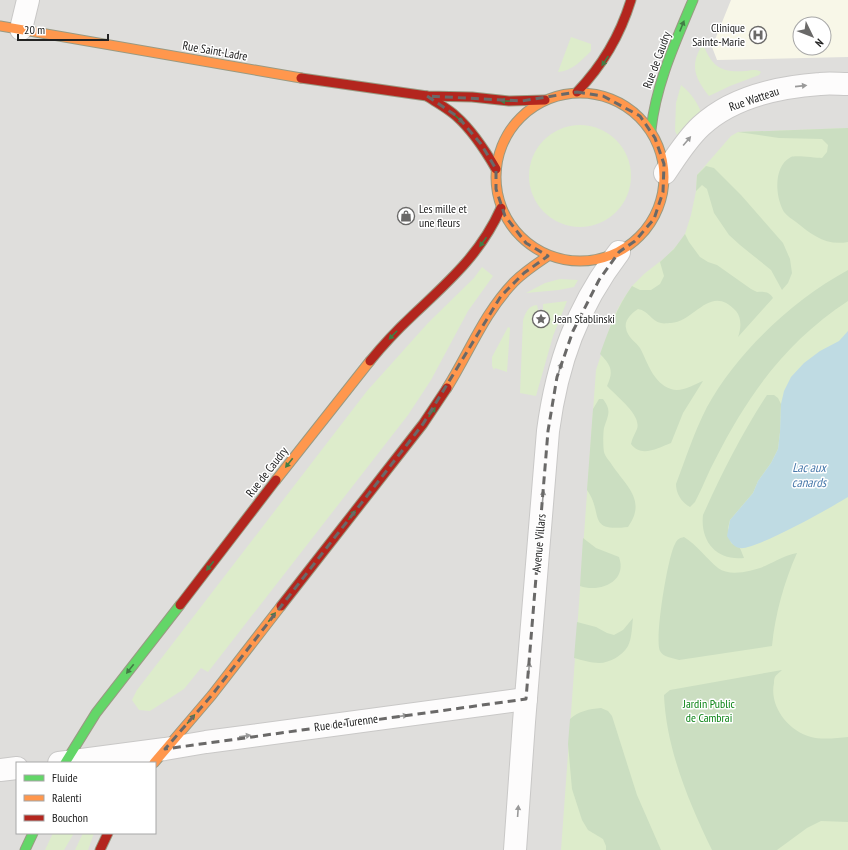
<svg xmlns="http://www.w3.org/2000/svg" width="848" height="850" font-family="'PT Sans Narrow',sans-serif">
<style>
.residential{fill:#dfdedc;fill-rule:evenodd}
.education{fill:#f8f7e8;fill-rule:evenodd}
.grass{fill:#ddeccb}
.forest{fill:#cbdec1}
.water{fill:#bfdbe3}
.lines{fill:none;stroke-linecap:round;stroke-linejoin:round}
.street-casing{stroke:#c9c8c7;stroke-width:24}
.fast-casing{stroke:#999a82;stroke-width:11}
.slow-casing{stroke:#999a82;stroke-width:11}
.jam-casing{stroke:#999a82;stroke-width:11}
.street{stroke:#fdfcfc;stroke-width:22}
.fast{stroke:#63d668;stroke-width:9}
.slow{stroke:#ff974d;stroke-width:9}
.jam{stroke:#b3261e;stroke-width:9}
.oneway{fill:#427c45}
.oneway2{fill:#9a9a9a}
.marked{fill:none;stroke:#6a6968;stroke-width:3;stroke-dasharray:8 5;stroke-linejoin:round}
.labels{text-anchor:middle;stroke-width:3;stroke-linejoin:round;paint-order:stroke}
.poi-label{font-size:12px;fill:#222;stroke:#fff;text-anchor:start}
.street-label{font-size:12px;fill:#222;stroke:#fff}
.park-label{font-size:12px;fill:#0c8416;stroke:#fff}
.water-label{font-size:13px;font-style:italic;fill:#4a7aab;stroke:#fff}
</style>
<rect width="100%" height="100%" fill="#f0eeeb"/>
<!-- residential -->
<path class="residential" d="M0,0h848v850h-848zM800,24h24v24h-24zM17,763h138v70h-138z"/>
<!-- education -->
<path class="education" d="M731,0h117v57l-131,3 -5,-13zM800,24h24v24h-24z"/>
<!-- grass -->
<g class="grass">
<path d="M571,37l20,7v7c-10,10 -19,20 -33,21z"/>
<path d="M703,44c9,23 18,29 43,27 6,-1 11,-2 15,1l-2,3 -29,11 -21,10c-14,-18 -20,-31 -6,-52z"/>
<path d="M681,85c10,8 16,17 21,29l-20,20 -5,1 -2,-4 1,-28z"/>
<circle cx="580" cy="176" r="51"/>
<path d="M848,128v722h-287l35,-480 17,-52 9,-17 10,-15 12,-12 23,-18 13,-14 5,-8 6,-19 5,-24 1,-16 34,-39 7,-4z"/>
<path d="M482,267l11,9 -25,35 -37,69 -23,35 -200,257 -7,-4 -17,21 -34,22 -11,-1 -7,-10 5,-10 230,-299 61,-68 46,-45z"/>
<path d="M560,279l18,1 -4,7 -15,3 -33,3 19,-10z"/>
<path d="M567,301l-14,35 -17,60 -16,-3 3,-73c3,-8 5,-14 14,-15l2,8 -3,7 3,4h5l3,-5 -4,-9v-6z"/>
<path d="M508,327l2,1 -3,44 -12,-4 -1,2 -2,-4v-9z"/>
<path d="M53,833h21l-10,17h-19z"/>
<path d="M83,833h11l-6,17h-13z"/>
</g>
<!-- forest -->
<g class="forest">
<path d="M848,128v114c-22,4 -36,-7 -52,-20 -4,-3 -9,-6 -12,-10 -9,-15 -11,-46 7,-55 5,-2 24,1 31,1l5,-6 1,-7 -6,-6 -43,-1 -41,-6z"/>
<path d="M706,166l8,2 27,27 42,48 7,16 2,14 -4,10 -6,7 -11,-20 -31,-25 -11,-10 -15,-22 -7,-24 -5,-4 -6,6 1,-16z"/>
<path d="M685,234l4,8 11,15 8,5 9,3 34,24 6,3c7,-1 13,0 16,6l-35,39c3,-8 4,-19 -2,-26 -26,-28 -40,10 -65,12 -3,0 -7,1 -10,0 -10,-2 -12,-12 -23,-14 -6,4 -14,11 -12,19 1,9 10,14 14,20 8,15 13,35 31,41 10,4 22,-4 32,-8l-20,32 -12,30c-13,5 -30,15 -40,1 1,-6 4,-10 6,-15 5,-14 -21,-33 -30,-43 7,-15 4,-21 -7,-32 9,-25 17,-47 32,-68l8,4h11l9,-6 4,-8 -4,-14 14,-13z"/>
<path d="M848,270v31c-61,40 -99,92 -132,157 -8,14 -13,29 -21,44l-5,5c-9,-5 -14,-14 -14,-23 10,-26 18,-52 31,-77 30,-55 86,-107 141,-137z"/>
<path d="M767,395h7l4,3 3,6 -1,28 -2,17 -7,14 -13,18 -5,12 -23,27 -2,8 3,15 9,5 4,10c-27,3 -44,-16 -41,-43 19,-42 39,-82 64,-120z"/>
<path d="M599,399h4c9,12 5,16 1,29 -1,5 -1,19 0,24 1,5 6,9 8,13 14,21 35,35 16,62 -42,5 -24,-13 -41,-37l6,-81z"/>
<path d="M684,537c13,8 22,21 34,31 12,9 34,3 47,-2 11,-5 20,-11 32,-13 -13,29 -22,62 -25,93l-93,14c-7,-2 -16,-3 -19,-9 -6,-11 8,-96 15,-107 2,-5 5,-6 9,-7z"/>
<path d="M583,538l13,10 23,9c9,25 -20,36 -39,29z"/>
<path d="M633,618c-1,8 -1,20 -5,28 -5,9 -18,17 -29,17 -8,0 -17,-3 -25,-5l3,-36 19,5 11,6 7,2 9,-5z"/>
<path d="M782,670c-2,2 -6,5 -7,7 -1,2 -1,4 -1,6 -5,23 14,48 37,54 10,3 27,1 37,0v85l-27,-1 -14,7 -30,22h-65c-23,-47 -46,-102 -48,-155l6,-5z"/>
<path d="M601,708l7,3 4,5 25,79 24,55h-55v-4l-3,-7 -15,-9 -6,-10 -10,-31 -4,-45 2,-25c9,-8 19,-10 31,-11z"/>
</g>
<!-- water -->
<path class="water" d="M848,331v166c-16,10 -94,54 -108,51 -7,-1 -10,-7 -13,-12l3,-16 23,-27 5,-12 13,-18 7,-14 2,-17 1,-28 3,-13 7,-14 13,-14 16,-12 19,-10z"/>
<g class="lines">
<!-- street casing -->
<g class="street-casing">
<g id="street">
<path d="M21,29l7,-29"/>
<path d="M665,173c11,-16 21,-33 36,-47 31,-29 77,-39 119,-42 9,-1 19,0 28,0"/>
<path d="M59,763l106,-14 41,-7 320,-43"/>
<path d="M0,770l17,-2"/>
<path d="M515,850l9,-128 24,-291c9,-68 29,-124 71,-179"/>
</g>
</g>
<!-- fast casing -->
<g class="fast-casing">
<g id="fast">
<path d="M651,130c5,-46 24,-87 42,-130"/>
<path d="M65,763l31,-50 84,-108"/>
<path d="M25,850l8,-17"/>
</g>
</g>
<!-- slow casing -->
<g class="slow-casing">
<g id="slow">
<path d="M0,26l301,52"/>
<circle cx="580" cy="177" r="84"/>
<path d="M447,388c22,-35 37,-75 67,-106 10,-10 22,-18 34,-26"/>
<path d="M276,480l94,-119"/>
<path d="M154,763l58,-68 69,-89"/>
</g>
</g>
<!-- jam casing -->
<g class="jam-casing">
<g id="jam">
<path d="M301,78l126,18 45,1 37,4 36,-1"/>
<path d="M577,92c26,-27 43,-56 54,-92"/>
<path d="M427,96c10,7 20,12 29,20 17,15 29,34 40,53"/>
<path d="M370,361c13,-16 27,-31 42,-45 36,-34 68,-61 89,-108"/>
<path d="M180,605l96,-125"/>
<path d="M281,606l142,-182 24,-36"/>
<path d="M100,850l8,-17"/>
</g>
</g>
<!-- street -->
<use href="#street" class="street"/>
<!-- fast -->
<use href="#fast" class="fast"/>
<!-- slow -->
<use href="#slow" class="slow"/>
<!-- jam -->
<use href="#jam" class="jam"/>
</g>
<!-- one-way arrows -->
<defs><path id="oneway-solid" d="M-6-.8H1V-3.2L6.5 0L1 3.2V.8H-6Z"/></defs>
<g class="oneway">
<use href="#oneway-solid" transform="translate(682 26) rotate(-68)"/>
<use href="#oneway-solid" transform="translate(605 61) rotate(124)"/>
<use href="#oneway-solid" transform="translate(506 101) rotate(-178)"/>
<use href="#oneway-solid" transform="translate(459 119) rotate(42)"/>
<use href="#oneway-solid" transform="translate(483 242) rotate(126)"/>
<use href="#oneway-solid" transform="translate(393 335) rotate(134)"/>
<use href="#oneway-solid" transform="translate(432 412) rotate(-55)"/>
<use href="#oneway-solid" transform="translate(289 463) rotate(128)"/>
<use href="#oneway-solid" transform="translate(352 515) rotate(-52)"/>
<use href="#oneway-solid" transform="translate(210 566) rotate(128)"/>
<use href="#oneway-solid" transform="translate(272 617) rotate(-52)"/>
<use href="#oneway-solid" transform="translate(130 669) rotate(128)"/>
<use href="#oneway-solid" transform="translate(191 719) rotate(-49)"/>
</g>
<g class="oneway2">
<use href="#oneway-solid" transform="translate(801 86) rotate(-6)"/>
<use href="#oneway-solid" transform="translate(687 141) rotate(-50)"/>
<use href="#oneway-solid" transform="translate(560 368) rotate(-73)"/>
<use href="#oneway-solid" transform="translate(543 496) rotate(-85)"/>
<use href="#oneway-solid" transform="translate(529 668) rotate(-85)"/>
<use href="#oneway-solid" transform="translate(402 716) rotate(-8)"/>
<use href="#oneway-solid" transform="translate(245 736) rotate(-8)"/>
<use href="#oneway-solid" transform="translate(518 811) rotate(-86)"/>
</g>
<!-- marked area -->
<path class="marked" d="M577,92l26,4 37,20 15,22 9,26 -1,28 -9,27 -19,22 -16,11 -20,28 -26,51 -16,46 -9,54 -22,268 -361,50 47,-54 211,-271 78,-128 23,-23 24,-17 -22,-13 -21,-27 -9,-27v-20l-15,-25 -23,-27 -31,-21 95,5z"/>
<!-- icons -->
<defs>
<g id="hospital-ring" transform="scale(0.9)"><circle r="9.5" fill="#fff" stroke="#6a6968" stroke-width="1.5"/><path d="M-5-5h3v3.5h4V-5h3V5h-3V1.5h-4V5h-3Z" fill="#6a6968"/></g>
<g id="shop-ring" transform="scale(0.9)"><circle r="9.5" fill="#fff" stroke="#6a6968" stroke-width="1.5"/><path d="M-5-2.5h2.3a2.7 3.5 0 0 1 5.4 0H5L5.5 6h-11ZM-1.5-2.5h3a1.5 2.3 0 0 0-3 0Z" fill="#6a6968"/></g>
<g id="sight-ring" transform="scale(0.9)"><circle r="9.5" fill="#fff" stroke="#6a6968" stroke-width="1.5"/><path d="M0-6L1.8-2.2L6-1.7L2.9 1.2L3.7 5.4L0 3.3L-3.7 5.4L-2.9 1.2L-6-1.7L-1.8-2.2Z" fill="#6a6968"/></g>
</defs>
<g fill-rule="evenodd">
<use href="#hospital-ring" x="758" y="35"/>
<use href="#shop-ring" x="406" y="216"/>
<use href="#sight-ring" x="541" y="319"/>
</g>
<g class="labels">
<!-- poi labels -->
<g class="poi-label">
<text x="745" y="32" text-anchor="end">Clinique<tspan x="745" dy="14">Sainte-Marie</tspan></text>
<text x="419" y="213">Les mille et<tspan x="419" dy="14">une fleurs</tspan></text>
<text x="554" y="323">Jean Stablinski</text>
</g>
<!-- street labels -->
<g class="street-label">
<text transform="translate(215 51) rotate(10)" y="4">Rue Saint-Ladre</text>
<text transform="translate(657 60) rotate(-70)" y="4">Rue de Caudry</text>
<text transform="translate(754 99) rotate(-19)" y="4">Rue Watteau</text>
<text transform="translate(267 472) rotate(-52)" y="4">Rue de Caudry</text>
<text transform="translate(539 543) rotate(-85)" y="4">Avenue Villars</text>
<text transform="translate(346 723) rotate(-8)" y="4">Rue de Turenne</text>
</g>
<!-- park labels -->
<g class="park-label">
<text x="709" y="708">Jardin Public<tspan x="709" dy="14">de Cambrai</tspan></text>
</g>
<!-- water labels -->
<g class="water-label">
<text x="809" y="472">Lac aux<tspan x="809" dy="15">canards</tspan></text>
</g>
</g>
<!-- legend -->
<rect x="16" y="762" width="140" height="72" fill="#ffffff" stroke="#a7a7a7"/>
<rect x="24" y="775" width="20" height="6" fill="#63d668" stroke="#a7a7a7"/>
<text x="52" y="782" font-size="12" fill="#222222">Fluide</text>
<rect x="24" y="795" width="20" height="6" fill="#ff974d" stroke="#a7a7a7"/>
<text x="52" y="802" font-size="12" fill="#222222">Ralenti</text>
<rect x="24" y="815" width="20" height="6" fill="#b3261e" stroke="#a7a7a7"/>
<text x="52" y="822" font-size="12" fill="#222222">Bouchon</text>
<!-- north arrow -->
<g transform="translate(812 36) rotate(133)"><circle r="19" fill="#ffffff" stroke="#a7a7a7"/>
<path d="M0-3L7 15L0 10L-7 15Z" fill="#6a6968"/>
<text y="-6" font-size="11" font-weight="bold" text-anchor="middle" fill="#222222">N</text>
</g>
<!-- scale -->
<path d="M18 34v6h90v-6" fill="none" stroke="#222222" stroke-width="2"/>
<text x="24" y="34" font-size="12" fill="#222222" stroke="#ffffff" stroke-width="3" paint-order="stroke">20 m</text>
</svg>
